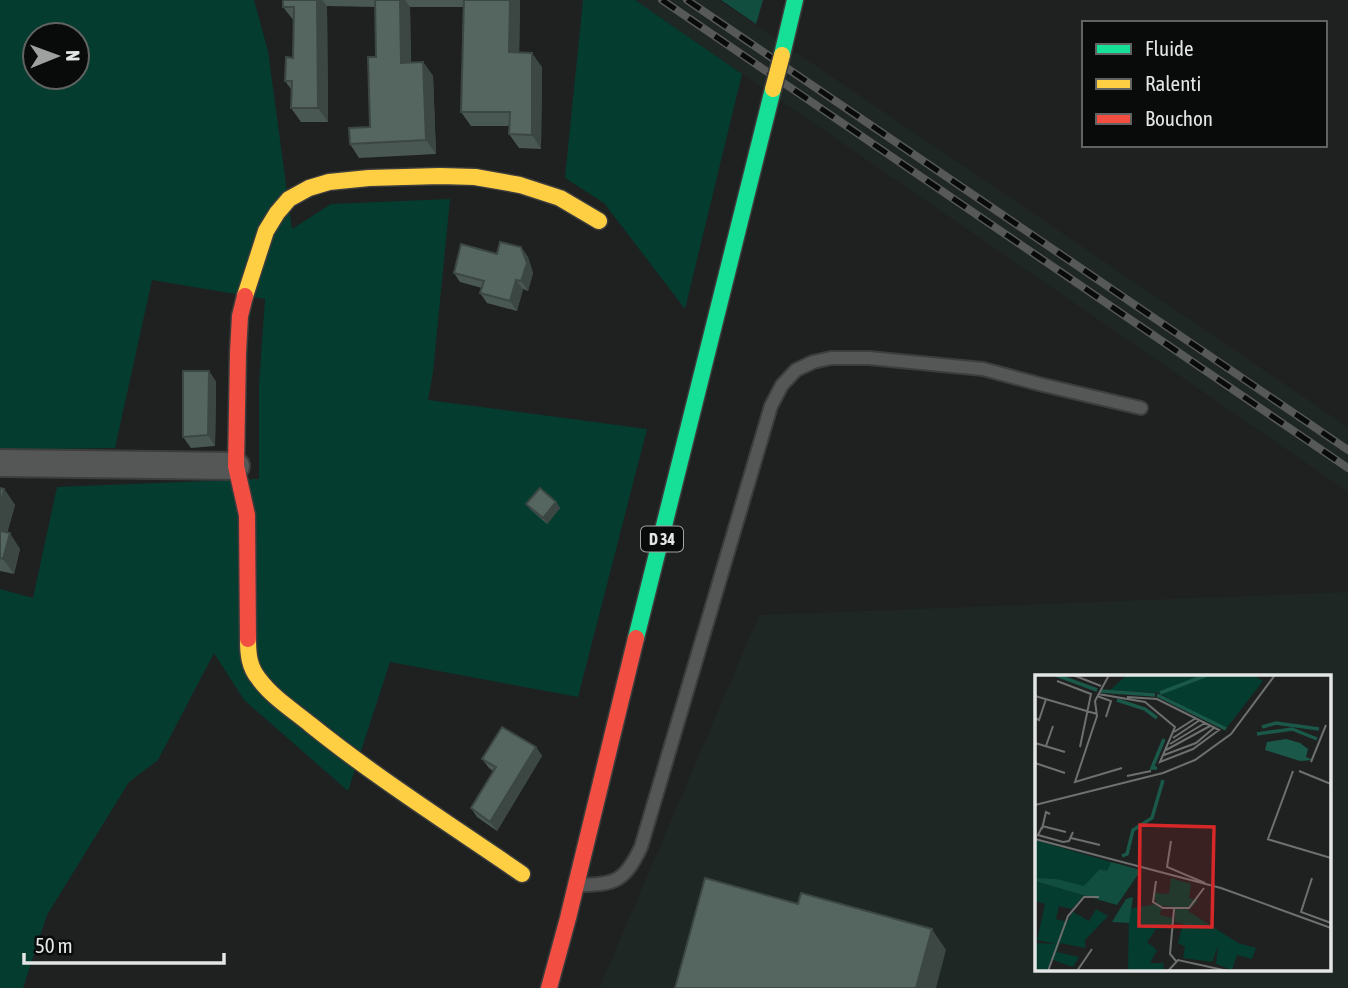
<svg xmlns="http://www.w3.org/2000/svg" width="1348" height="988" font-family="'Asap Condensed',sans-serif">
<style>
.built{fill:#1e2724;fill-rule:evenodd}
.green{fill:#053c30;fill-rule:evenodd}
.forest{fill:#114e40}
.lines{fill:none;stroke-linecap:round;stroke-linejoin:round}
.lane-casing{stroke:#3d3d3d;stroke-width:16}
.street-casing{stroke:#3d3d3d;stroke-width:30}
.fast-casing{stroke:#3d3d3d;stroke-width:19}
.slow-casing{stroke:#3d3d3d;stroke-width:19}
.jam-casing{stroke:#3d3d3d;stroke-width:19}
.lane{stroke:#555756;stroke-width:12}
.street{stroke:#555756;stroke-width:26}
.fast{stroke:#16e098;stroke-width:16}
.slow{stroke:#ffcf43;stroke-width:16}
.jam{stroke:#f24e42;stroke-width:16}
.rail-casing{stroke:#575958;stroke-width:8}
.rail{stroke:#090a0a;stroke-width:5;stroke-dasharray:16;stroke-linecap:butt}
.slow-bridge-casing{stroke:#3d3d3d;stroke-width:19;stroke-linecap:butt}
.slow-bridge{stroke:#ffcf43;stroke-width:16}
.wall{fill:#495853}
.shaded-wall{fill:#3c4744}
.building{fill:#556661;stroke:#3c4744;stroke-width:2}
.labels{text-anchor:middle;stroke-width:7;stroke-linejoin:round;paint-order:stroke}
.shield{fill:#090a0a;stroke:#a2a4a3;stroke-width:2}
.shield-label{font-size:16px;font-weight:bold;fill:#e4e6e5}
.inset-river{fill:none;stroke:#1a5849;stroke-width:3.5}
.inset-road{fill:none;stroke:#6e6f6f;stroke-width:2}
.view{fill:#d62828;fill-opacity:0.15;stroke:#d62828;stroke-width:3.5}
.inset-edge{fill:none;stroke:#e4e6e5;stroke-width:3.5}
</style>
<rect width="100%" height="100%" fill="#1f2020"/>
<!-- built -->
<g class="built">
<path d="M635,0h84l629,427v65z"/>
<path d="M1348,592v396h-749l160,-373zM1036,676h293v293h-293z"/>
</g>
<!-- green -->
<g class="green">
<path d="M0,0h254l14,51 24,178 39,-25 119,-5 -17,173 -5,28 219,29 -69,268 -188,-35 -42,129 -104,-91 -30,-47 -56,107 -29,22 -82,133 -24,73h-23v-399l33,9 24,-111 202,-8v-94l6,-86 -113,-19 -37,168 -115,2zM35,35h42v42h-42z"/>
<path d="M583,0h52l107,74 -57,235 -81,-106 -39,-25z"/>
</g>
<!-- forest -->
<path class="forest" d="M721,0h42l-7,24z"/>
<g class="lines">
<!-- lane casing -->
<g class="lane-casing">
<path id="lane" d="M579,885c36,0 46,-4 62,-38l130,-441 11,-21 14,-15 17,-8 18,-4h38l114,11 56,15 102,24"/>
</g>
<!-- street casing -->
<g class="street-casing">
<path id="street" d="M0,463l236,3"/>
</g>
<!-- fast casing -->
<g class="fast-casing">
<g id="fast">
<path d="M782,55l13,-55"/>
<path d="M636,638l137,-549"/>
</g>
</g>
<!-- slow casing -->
<g class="slow-casing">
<g id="slow">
<path d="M245,296l21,-65 11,-18 12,-14 20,-11 20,-6 40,-4 71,-2 35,1 45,8 40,13 39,23"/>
<path d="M248,639c0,15 1,28 11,40 13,18 35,32 52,46 67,54 140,100 211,149"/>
</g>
</g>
<!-- jam casing -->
<g class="jam-casing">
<g id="jam">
<path d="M245,296l-5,20 -2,37 -2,113 11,49 1,124"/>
<path d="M549,988l19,-70 68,-280"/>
</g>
</g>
<!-- lane -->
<use href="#lane" class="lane"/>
<!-- street -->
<use href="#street" class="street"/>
<!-- fast -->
<use href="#fast" class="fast"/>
<!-- slow -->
<use href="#slow" class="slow"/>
<!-- jam -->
<use href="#jam" class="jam"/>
<!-- rail casing -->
<g class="rail-casing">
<g id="rail">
<path d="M662,0l686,468"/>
<path d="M687,0l661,450"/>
</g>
</g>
<!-- rail -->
<use href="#rail" class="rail"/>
<!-- slow-bridge casing -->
<g class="slow-bridge-casing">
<path id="slow-bridge" d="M773,89l9,-34"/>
</g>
<!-- slow-bridge -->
<use href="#slow-bridge" class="slow-bridge"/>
</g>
<!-- wall -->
<g class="wall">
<path d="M283,0h237l-1,52 23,15 -1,82 -22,-1 -10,-14v-8h-38l-10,-14 2,-105h-53l1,56 12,-1 10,14 3,78 -77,4 -9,-14 20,-17 6,-70 -1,-50 -48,-1 1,116h-27l-10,-14v-19l-6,-8 8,-23 1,-37 -11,-14z"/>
<path d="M521,247l7,10 5,16 -5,18 -5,-2 -6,22 -30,-8 -7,-10 2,-5 -22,-6 -6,-9 43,-19z"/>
<path d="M209,371l7,11 -1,64 -24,2 -8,-11z"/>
<path d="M0,488l4,1 11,16 -8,28 13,16 -6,25 -14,-3z"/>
<path d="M556,502l4,6 -13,16 -17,-15 -4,-5z"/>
<path d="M536,747l6,9 -45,75 -20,-14 -6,-9 22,-37 -4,-3 -7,-9z"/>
</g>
<!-- shaded-wall -->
<g class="shaded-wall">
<path d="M317,0h5l5,6 1,116 -10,-14z"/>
<path d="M400,0h5l5,7 1,70 -10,-14z"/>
<path d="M510,0h10l-1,66 -10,-14z"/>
<path d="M532,53l10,14 -1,82 -9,-14z"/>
<path d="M423,62l10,14 3,78 -10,-14z"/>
<path d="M521,247l7,10 5,16 -5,18 -7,-10z"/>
<path d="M516,280l7,9 -6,22 -7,-10z"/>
<path d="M209,371l7,11 -1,64 -7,-11z"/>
<path d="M4,489l11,16 -11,40 -4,-6v-34z"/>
<path d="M556,502l4,6 -13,16 -4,-6z"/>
<path d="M10,533l10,16 -6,25 -11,-15z"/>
<path d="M536,747l6,9 -45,75 -7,-9z"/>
<path d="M932,929l14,21 -10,38h-20z"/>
</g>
<!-- building -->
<g class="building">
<path d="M283,0h34l1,108h-27l1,-27h-7l1,-24 7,1 1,-51h-11z"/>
<path d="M375,0h25l1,63 22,-1 3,78 -76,4 -1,-16 21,-1 -2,-70h8z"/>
<path d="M464,0h46l-1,52 23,1v82l-23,-1 1,-22h-49z"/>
<path d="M500,242l21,5 6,16 -6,18 -5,-1 -6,21 -30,-8 4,-12 -30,-8 7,-29 36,10z"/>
<path d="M183,371h26l-1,64 -25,2z"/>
<path d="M0,488l4,1 -4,16z"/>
<path d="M540,488l16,14 -13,16 -17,-14z"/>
<path d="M0,531l10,2 -7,26 -3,-1z"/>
<path d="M502,727l34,20 -46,75 -19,-14 25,-41 -14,-8z"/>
<path d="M705,878l93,26 3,-11 131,36 -16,59h-241z"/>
</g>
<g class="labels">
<!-- shield labels -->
<rect class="shield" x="641" y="526.5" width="42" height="25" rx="5"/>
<g class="shield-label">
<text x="662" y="545">D 34</text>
</g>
</g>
<!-- overview -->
<g transform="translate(1035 675)">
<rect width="296" height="296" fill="#1f2020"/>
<path d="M92,0h127l9,6 -38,49 -66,-37 -49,-3zM0,165l76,22 -4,9 -23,15 -49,-8zM136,203l20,6 -2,14 9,3 -10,10 50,32 18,5 -4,11 -15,-4 -5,15 -16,-6 2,-18 -6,16 -29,-4 2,-11 -7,-4 5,-19 -8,-2v-15l-13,-1 -2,9 12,3v10l-16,1 -9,13 10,8 -7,13h13l1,8h-36l1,-62 27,-5 -2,-11 15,1zM0,206l49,14 -12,14 -13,-3 -3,13 11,3 6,-10 16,9 7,-12 12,7 -23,24v8l-25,-5 -3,9 22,5 -6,10 -20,-7 -7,11h-11v-28l21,1 -19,-4 8,-36 -10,-3z" fill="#053c30"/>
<path d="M76,187l30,8 -24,35 -82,-24v-3l21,1 28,7 16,-17 7,2zM98,222l-4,26 -17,-1 14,-23z" fill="#114e40"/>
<path d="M251,64l14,4 8,6 -2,8 7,3 -13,1 -35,-11 2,-8z" fill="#1a5849"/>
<path class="inset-river" d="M21,0l41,15M66,16l54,4M125,18l47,-18M122,20l69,34M82,25l28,9 12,9M227,52l14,-4 43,6M222,59l35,-5 25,10M122,93h-5l12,-29M87,181l5,-2 6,-24 19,-12 11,-38"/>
<path class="inset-road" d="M38,0l28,11M74,0l-14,26 2,15 -22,66 47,-14M22,6l34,13 -11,53M63,19l47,8 30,25 -15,35 33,-13 26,-19 -62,-31 -30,-2M0,21l62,18M62,21l14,5 -5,16M0,43l4,2 7,-21M139,57l22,-14M138,63l27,-18M0,68l30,9M135,69l35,-21M11,71l7,-20M131,75l44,-24M129,80l32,-12 19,-16M276,87l15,-37M0,88l30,10M264,96l32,13M92,101l24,-5M0,130l128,-32 32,-13 36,-26 44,-59M7,151l24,6M7,152l-4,8 25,7 6,-1 4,-9M7,154l4,-17 4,2M36,163l29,7M0,164l186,49 110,40M232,164l64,19M233,164l25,-68M136,166l-4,26 38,16M277,203l-11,34 30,11M121,206l-3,21 10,6h26l15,-20M139,234l-4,45 6,7M13,296l20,-55 16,-19h15M42,296l15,-22M133,296l10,-11 50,11"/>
<path class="view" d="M105,150l74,2 -2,100 -73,-1z"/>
<rect width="296" height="296" class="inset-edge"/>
</g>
<!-- legend -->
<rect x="1082" y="21" width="245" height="126" fill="#090a0a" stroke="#616262" stroke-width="2"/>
<rect x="1096" y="44" width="35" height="10" fill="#16e098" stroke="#616262" stroke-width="2"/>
<text x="1145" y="56" font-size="21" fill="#e4e6e5">Fluide</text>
<rect x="1096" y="79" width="35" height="10" fill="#ffcf43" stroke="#616262" stroke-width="2"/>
<text x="1145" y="91" font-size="21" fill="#e4e6e5">Ralenti</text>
<rect x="1096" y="114" width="35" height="10" fill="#f24e42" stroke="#616262" stroke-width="2"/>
<text x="1145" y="126" font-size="21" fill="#e4e6e5">Bouchon</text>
<!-- north arrow -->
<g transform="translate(56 56) rotate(89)"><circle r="33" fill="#090a0a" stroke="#616262" stroke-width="2"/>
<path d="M0-5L12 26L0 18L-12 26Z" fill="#9fa1a0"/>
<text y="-10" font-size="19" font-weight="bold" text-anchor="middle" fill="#e4e6e5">N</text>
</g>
<!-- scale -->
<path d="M24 953v10h200v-10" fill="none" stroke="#e4e6e5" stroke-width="3.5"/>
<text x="35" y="953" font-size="21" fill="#e4e6e5" stroke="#090a0a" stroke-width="5" paint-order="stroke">50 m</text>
</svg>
